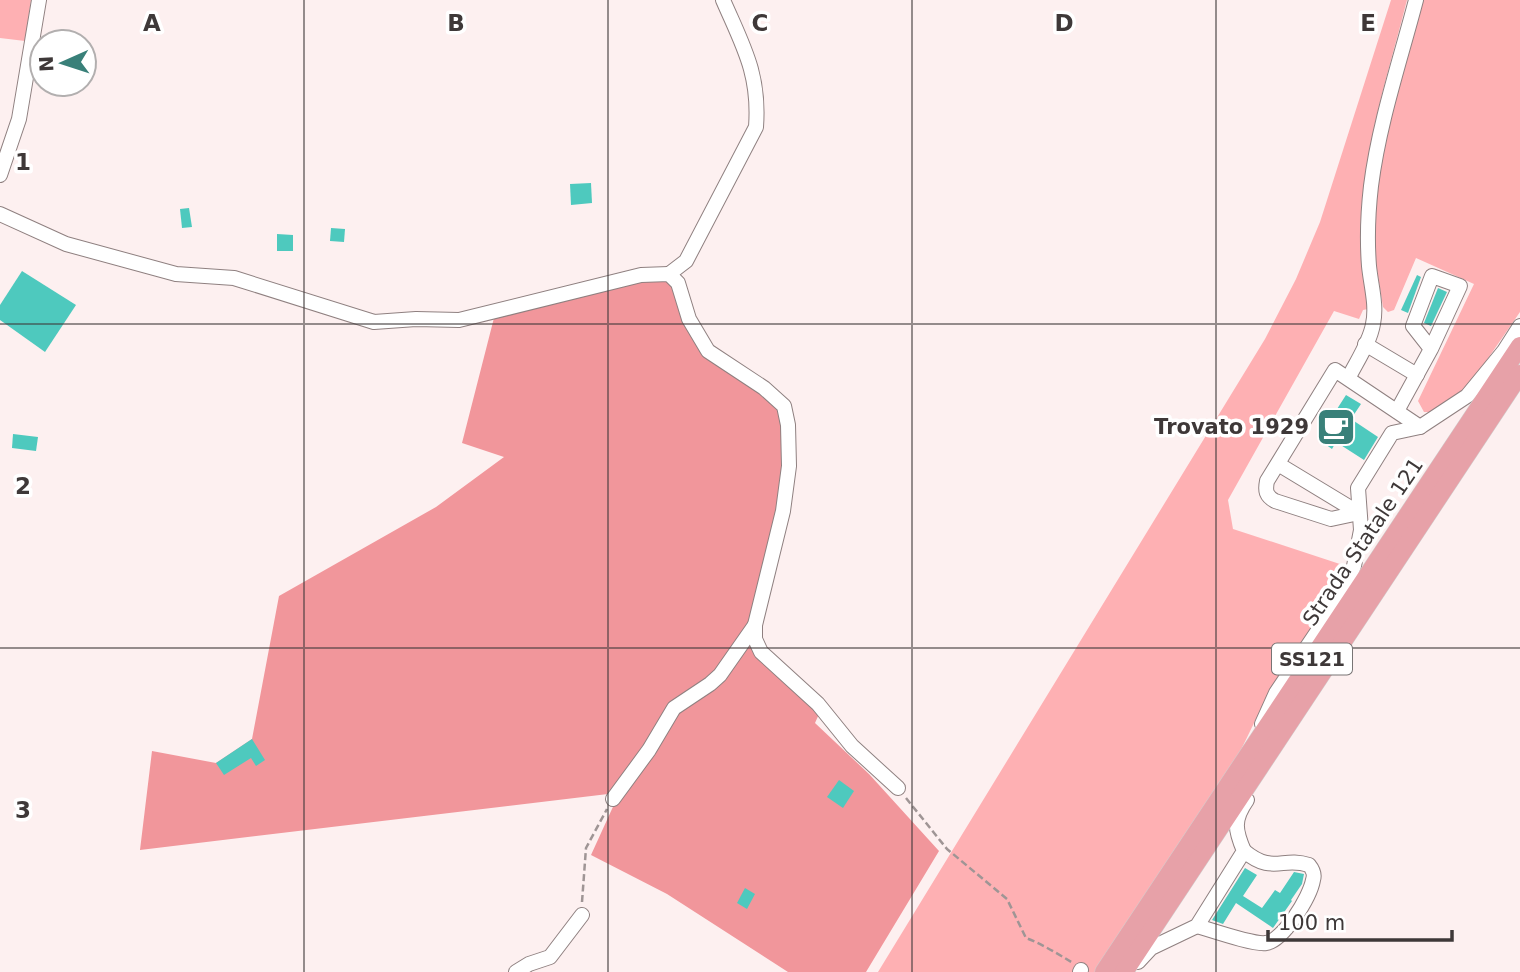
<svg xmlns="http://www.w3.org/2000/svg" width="1520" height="972" font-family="'DejaVu Sans',sans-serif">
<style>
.green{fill:#feb0b3}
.forest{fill:#f1969b}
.building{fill:#4ec9be}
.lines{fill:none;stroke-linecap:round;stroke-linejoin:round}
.minor-casing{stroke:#8f8080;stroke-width:16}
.major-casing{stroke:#d1cfcf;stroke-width:19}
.path{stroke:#9f9595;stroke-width:2.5;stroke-dasharray:7 3.5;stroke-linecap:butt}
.minor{stroke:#fff;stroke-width:14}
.major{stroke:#e7a1a8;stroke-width:18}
.grid{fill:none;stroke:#3e3838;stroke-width:2;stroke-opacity:0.55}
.labels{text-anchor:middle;stroke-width:7;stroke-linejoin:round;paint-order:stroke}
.shield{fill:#fff;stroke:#787474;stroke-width:2}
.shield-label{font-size:19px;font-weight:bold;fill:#3e3838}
.poi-label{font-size:21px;font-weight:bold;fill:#3e3838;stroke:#fff;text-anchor:end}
.street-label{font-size:21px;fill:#3e3838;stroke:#fff}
.grid-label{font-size:23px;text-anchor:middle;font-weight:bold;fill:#3e3838;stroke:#fff;stroke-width:7;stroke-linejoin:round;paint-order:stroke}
</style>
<rect width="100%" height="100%" fill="#fdf0f0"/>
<!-- green -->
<g class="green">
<path d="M0,0h31l-6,41 -25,-3z"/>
<path d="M1391,0h16c-18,71 -42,143 -46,217 -2,31 2,61 7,92l-5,1 -4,9 -25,-8 -106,189 5,29 116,38 -6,15 -73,108 -31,64 -144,218h-217l387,-633 31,-60 24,-57z"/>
<path d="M1421,0h99v312l-38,55 -25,30 -26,15h-7l-6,-11 56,-117 -58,-26 -22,52 -6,2 -5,-5 -7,-43 -2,-49 9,-64z"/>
</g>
<!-- forest -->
<g class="forest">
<path d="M668,278l7,9 15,45 90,75 5,17 -6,84 -30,117 -35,51 -62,60 -44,58 -468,56 12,-99 64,12 36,-24 27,-143 157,-89 68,-50 -42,-14 33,-129 143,-34z"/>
<path d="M752,636l67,78 -4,9 54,51 70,77 -73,121h-78l-121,-78 -76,-39 26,-57 58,-84z"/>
</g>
<!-- building -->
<g class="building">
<path d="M591,183l1,20 -21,2 -1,-21z"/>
<path d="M189,208l3,19 -10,1 -2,-19z"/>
<path d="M331,228l14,1 -1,13 -14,-1z"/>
<path d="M277,234l16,1v16h-16z"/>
<path d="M22,271l54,34 -31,47 -45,-32v-15z"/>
<path d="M1417,275l4,2 -13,36 -7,-3z"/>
<path d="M1438,288l9,4 -16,34 -7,-3z"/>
<path d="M1346,395l15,9 -10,15 27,18 -14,23 -28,-18 -4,7 -10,-7 3,-5 -4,-3z"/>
<path d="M13,434l25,3 -2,14 -24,-3z"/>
<path d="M252,739l13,21 -9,6 -5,-8 -27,17 -8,-12z"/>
<path d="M839,780l15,11 -11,17 -16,-11z"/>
<path d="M1245,868l12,7 -14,21 19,12 13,-18 5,3 14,-21 10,2 -2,10 -11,16 1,1 -19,27 -37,-25 -13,21 -11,-4z"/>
<path d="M745,888l10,6 -8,15 -10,-6z"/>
</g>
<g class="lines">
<!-- minor casing -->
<g class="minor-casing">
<g id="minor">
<path d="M0,175l19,-56 20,-119"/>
<path d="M0,214l66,30 110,30 58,4 140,44 42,-3 43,1 182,-45 28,-1 9,9 11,36 19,32 56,37 20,18 4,19 1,41 -6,45 -28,114v14l6,13 57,52 34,42 46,42"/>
<path d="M669,274l17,-13 70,-134c4,-53 -13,-81 -33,-127"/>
<path d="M1365,344l52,31"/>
<path d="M1349,377c8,-16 21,-35 24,-53 4,-19 -2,-38 -4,-58 -2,-26 -1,-54 2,-80 8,-63 29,-125 45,-186"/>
<path d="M1397,411l34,-62 29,-63 -28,-10 -19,50 18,23"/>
<path d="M1278,464l81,49"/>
<path d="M1359,513l-28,6 -56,-18c-9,-5 -10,-10 -8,-20l68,-111 85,57"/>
<path d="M1262,724l14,-31 64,-95 14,-32 7,-36 -3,-42 34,-55 28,-6 47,-31 37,-45 16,-25"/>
<path d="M613,799l36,-49 25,-42 36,-24 10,-9 35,-50"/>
<path d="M1197,926c14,4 57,19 69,17 17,-2 44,-46 47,-63 2,-6 0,-10 -4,-15 -27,-9 -36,10 -65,-14"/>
<path d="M1138,962l13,-14 46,-22 47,-75c-9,-21 -11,-31 3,-51"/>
<path d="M516,972l13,-8 21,-7 32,-42"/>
<path d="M1080,972l1,-2"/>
</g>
</g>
<!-- major casing -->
<g class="major-casing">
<g id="major">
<path d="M1104,972l416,-626"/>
<path d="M1124,972l396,-598"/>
</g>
</g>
<!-- path -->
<g class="path">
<path d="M906,798l41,51 60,50 19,39c16,6 32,16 47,25"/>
<path d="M582,902l4,-54 21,-39"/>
</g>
<!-- minor -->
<use href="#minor" class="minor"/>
<!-- major -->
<use href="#major" class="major"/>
</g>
<!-- grid -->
<path class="grid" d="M304,0v972M608,0v972M912,0v972M1216,0v972M0,324h1520M0,648h1520"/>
<!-- icons -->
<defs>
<g id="cafe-square" transform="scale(2.0125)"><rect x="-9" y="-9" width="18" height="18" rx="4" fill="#398079" stroke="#fff"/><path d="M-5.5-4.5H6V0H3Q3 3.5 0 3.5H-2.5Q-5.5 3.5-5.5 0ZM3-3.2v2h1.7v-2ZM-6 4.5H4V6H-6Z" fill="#fff"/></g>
</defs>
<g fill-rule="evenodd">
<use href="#cafe-square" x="1336" y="427"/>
</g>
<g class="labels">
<!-- shield labels -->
<rect class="shield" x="1272" y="643.5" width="80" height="31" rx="5"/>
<g class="shield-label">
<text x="1312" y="666">SS121</text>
</g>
<!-- poi labels -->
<g class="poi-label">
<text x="1309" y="434">Trovato 1929</text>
</g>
<!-- street labels -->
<g class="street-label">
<text transform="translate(1363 542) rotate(-56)" y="7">Strada Statale 121</text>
</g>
</g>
<g class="grid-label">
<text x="152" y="31">A</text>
<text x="456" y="31">B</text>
<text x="760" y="31">C</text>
<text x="1064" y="31">D</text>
<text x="1368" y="31">E</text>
<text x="23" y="170">1</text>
<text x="23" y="494">2</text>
<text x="23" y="818">3</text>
</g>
<!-- north arrow -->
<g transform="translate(63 63) rotate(267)"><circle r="33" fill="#ffffff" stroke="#b2afaf" stroke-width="2"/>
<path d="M0-5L12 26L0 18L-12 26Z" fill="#398079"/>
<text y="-10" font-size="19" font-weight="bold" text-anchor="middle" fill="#3e3838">N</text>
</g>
<!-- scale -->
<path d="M1268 930v10h184v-10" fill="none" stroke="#3e3838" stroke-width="3.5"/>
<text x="1278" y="930" font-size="21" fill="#3e3838" stroke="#ffffff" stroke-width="5" paint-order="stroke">100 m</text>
</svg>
